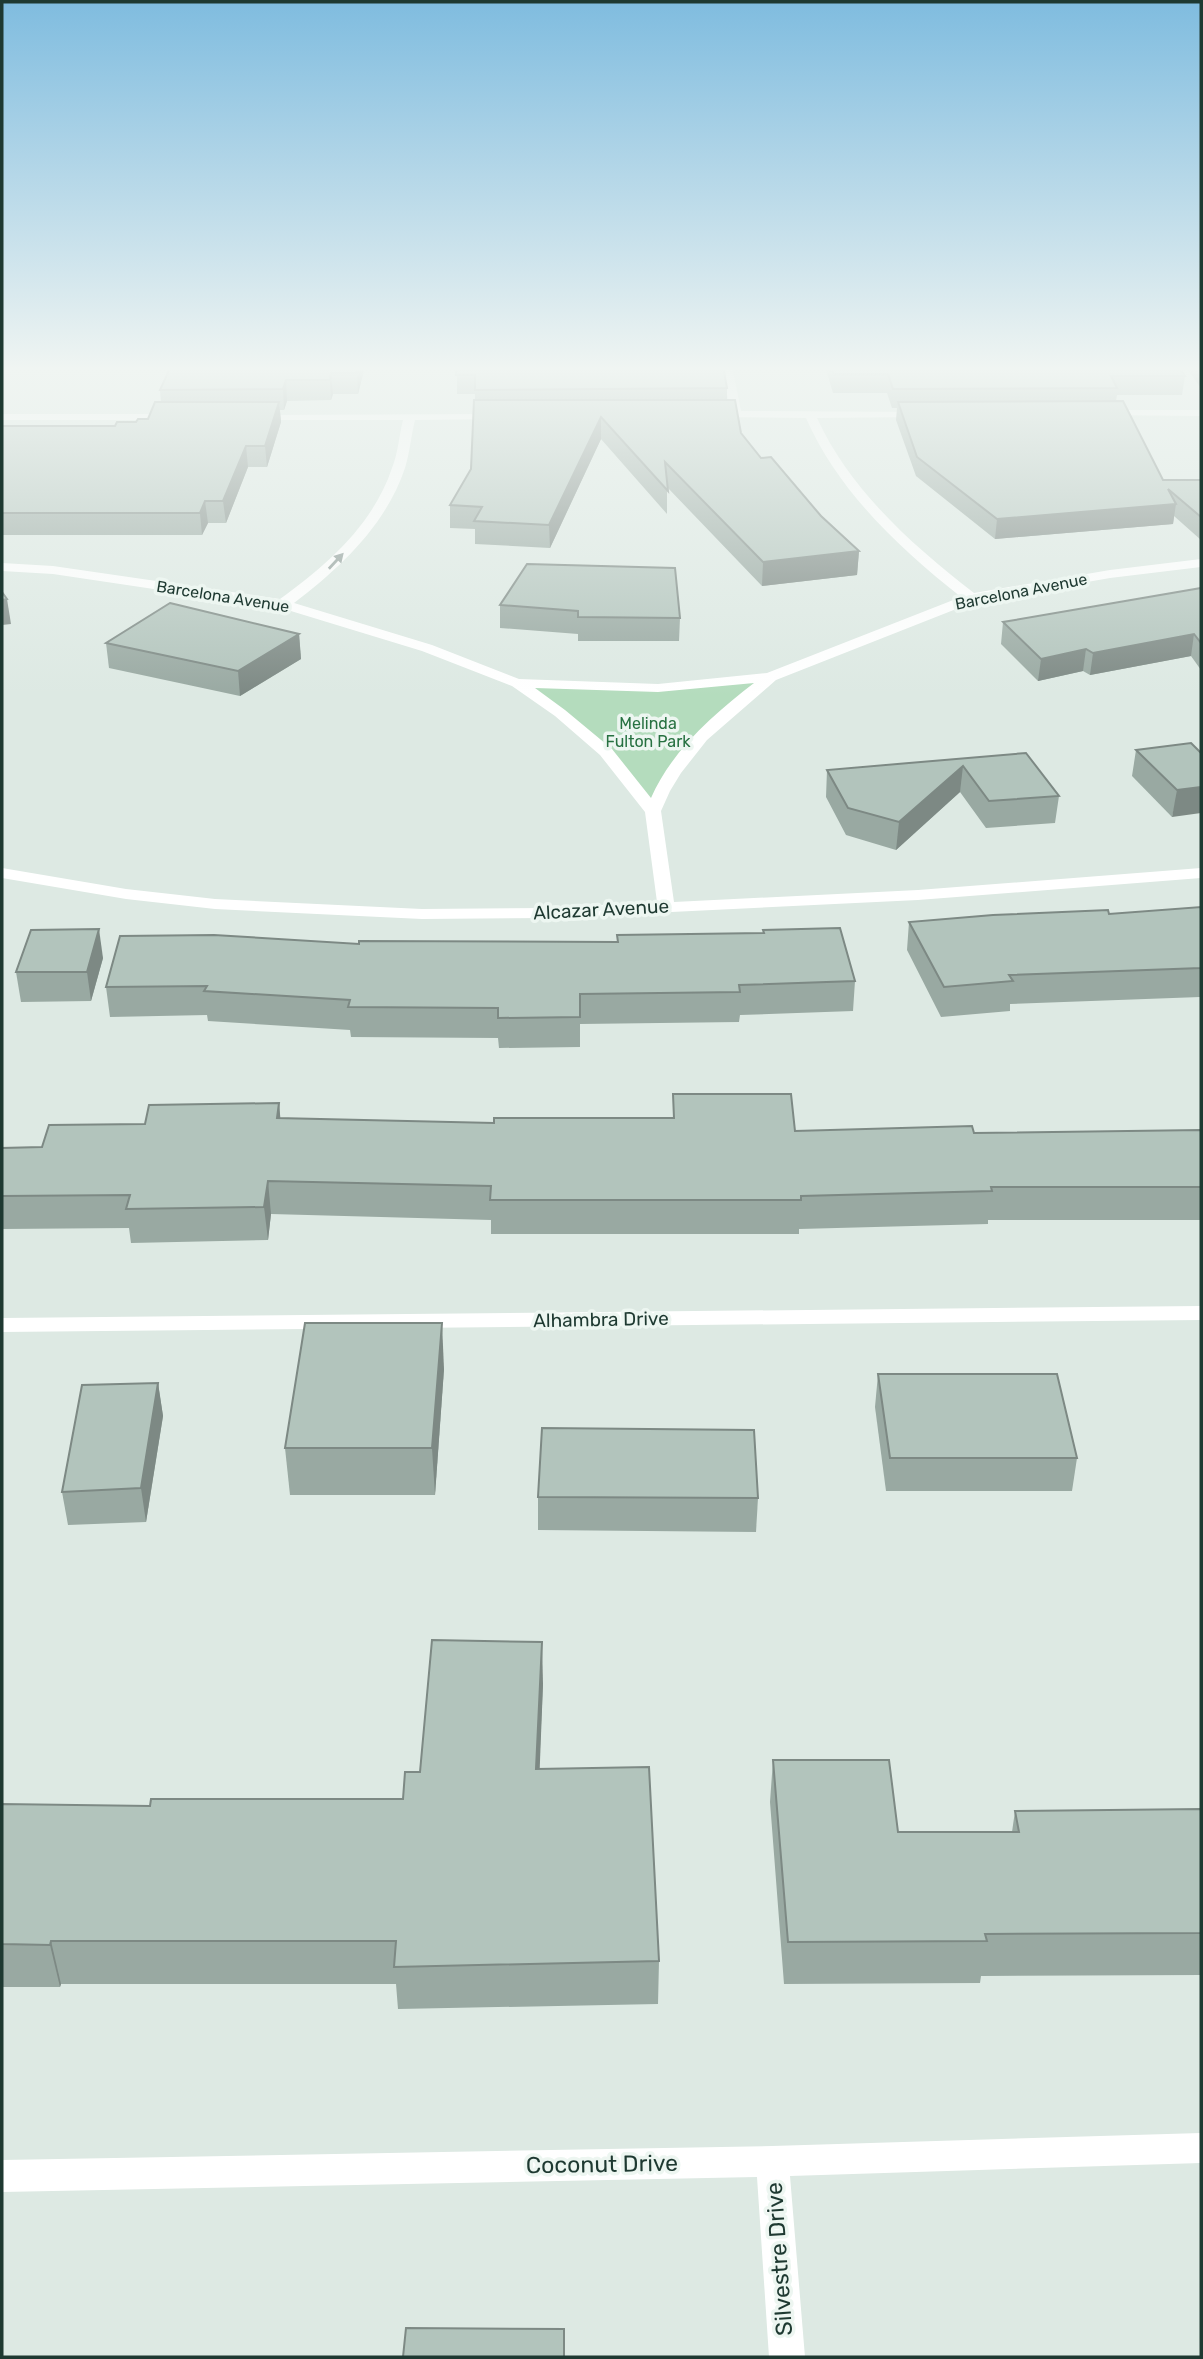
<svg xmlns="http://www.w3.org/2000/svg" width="1203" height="2359" font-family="Rubik,sans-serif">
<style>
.green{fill:#b4dcbd}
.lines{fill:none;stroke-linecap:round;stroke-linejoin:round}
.street{fill:#fff;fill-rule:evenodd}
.wall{fill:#99a9a2}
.shaded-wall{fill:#7d8984}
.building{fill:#b2c4bc;stroke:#7d8984;stroke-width:2}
.oneway{fill:#8e9c98}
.labels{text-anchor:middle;stroke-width:7;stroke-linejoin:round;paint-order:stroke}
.far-street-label{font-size:16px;fill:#1e3931;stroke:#edf6f1}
.far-park-label{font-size:16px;fill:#277141;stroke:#edf6f1}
.street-label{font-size:19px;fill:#1e3931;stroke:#edf6f1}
.near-street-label{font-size:23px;fill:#1e3931;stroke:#edf6f1}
</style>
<rect width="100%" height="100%" fill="#dde9e3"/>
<!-- green -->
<path class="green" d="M770,677l-66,57 -51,77 -47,-59 -89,-69 86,5z"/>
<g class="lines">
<!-- street -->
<g class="street">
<path d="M722,366h10l9,45 187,1v4l-4,1 -107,1c33,72 95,127 157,175l136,-23 91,-11v8l-91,11 -136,24 -198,78 -69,60 -26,33 -11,18 -9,20 13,91 244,-12 283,-22v10l-283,22 -370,18 -126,1 -207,-10 -89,-10 -124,-21v-10l124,21 89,10 207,10 126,-1 109,-6 -12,-90 -45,-57 -45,-39 -43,-30 -90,-35 -141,-43 -228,-34 -51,-3v-8l51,3 227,33c47,-34 93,-74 112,-131 6,-15 7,-32 11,-48h-151l-4,-1v-4l252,-1 6,3 -2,2 -89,1c-4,16 -5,32 -10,48 -19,57 -65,100 -111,135l138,42 87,34 139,5 109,-11 194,-76c-62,-49 -123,-106 -155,-179l-99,-1v-4l23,-2zM754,683c-40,31 -82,67 -103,115l-39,-49 -47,-39 -30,-22 123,4z"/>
<path d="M1103,410h98v6l-102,-1v-4z"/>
<path d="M2,414h173l6,3 -6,3h-173z"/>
<path d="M1201,1306v14l-1199,12v-14z"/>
<path d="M1201,2133v30l-411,13 15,181h-36l-12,-180 -755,15v-32l770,-14z"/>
</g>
</g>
<!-- wall -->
<g class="wall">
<path d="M171,366h194l-7,28h-25l-2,6 -44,1 -3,9h-4l1,12 -14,45h-19l-22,56h-18l-6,12h-200v-109h113l33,-7 13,-17 -1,-12z"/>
<path d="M457,366l270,22v12l14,33 20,25 98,93 -2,24 -95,11 -95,-99v27l-66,-75 -51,109 -75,-4v-15l-25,-1v-23l21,-36 4,-69v-6h-18z"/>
<path d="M825,366h353l7,10 -3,19h-65l-1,6 47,79h38v60l-27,-24 -1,8 -178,15 -79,-63 -20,-56 1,-12h-5l-5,-15h-54z"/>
<path d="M1185,366h16v22z"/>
<path d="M1201,588v82l-10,-14 -101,19 -7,-4 -45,10 -37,-37 2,-22z"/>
<path d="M500,605l180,13 -1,23h-101v-7l-78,-6z"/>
<path d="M299,634l2,25 -61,37 -131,-28 -3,-25z"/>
<path d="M1191,743l-19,74 -40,-41 4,-26z"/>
<path d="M1026,753l33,43 -4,27 -69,5 -26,-36 -64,58 -50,-15 -20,-38 1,-27z"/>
<path d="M1201,907v92l-1,-2 -190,7v7l-69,6 -34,-67 2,-28 200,-8z"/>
<path d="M763,930l92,51 -2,30 -113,4 -1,7 -159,2v23l-81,1 -1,-10 -147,-1 -1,-7 -142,-9 -1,-6 -97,2 -4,-30 253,-43 258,-2 146,-9z"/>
<path d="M103,958l-12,43 -70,1 -5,-30z"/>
<path d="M673,1094l122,37 179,2 227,-3v90h-213v4l-189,5v5h-308v-14l-220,-6 -3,26 -137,3 -2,-15 -127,1v-81l40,-1 103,-23 134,-21 1,15 214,5 179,-5z"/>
<path d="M444,1369l-9,126h-145l-5,-47z"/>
<path d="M878,1374l199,84 -5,33h-186l-11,-84z"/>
<path d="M158,1383l5,33 -17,106 -78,3 -6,-33z"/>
<path d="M538,1497l220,1 -2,34 -218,-2z"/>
<path d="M543,1684l-4,85 120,192 -1,43 -260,5 -2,-25h-335l-1,3h-58v-183l148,2 253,-7 17,-27z"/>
<path d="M773,1760l125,72h114l3,-21 186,-2v166l-220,1 -1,7 -196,1 -14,-182z"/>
</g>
<!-- shaded-wall -->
<g class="shaded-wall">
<path d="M358,366h7l-7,28 -1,-21z"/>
<path d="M331,373l2,21 -2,6 -1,-20z"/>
<path d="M286,380l1,21 -3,9 -1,-21z"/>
<path d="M279,402l2,20 -14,45 -2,-21z"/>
<path d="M601,417v22l-51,109 -1,-23z"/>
<path d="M246,446l2,21 -22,56 -3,-22z"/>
<path d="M205,501l3,22 -6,12 -2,-22z"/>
<path d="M1176,504l-3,20 -178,15 2,-20z"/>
<path d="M859,551l-2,24 -95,11 1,-24z"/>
<path d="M7,599l4,25 -9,1v-25z"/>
<path d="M299,634l2,25 -61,37 -2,-25z"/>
<path d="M1194,634l-3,22 -101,19 3,-22z"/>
<path d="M1086,649l-3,22 -45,10 3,-22z"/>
<path d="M963,766l-3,26 -64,58 3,-28z"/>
<path d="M1201,787v26l-29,4 5,-27z"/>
<path d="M99,929l4,29 -12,43 -4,-29z"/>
<path d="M279,1103l3,33 -5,-18z"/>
<path d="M268,1181l3,33 -3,26 -4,-33z"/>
<path d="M442,1323l2,46 -9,126 -3,-47z"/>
<path d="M158,1383l5,33 -17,106 -5,-34z"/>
<path d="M542,1642l1,42 -5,128 -2,-43z"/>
<path d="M51,1941l10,43 -1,3 -10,-42z"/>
</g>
<!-- building -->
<g class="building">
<path d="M171,366h187l-1,7h-26l-1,7h-44l-3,9 -123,1z"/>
<path d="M457,366h266l4,22 -252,2v-15h-19z"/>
<path d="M831,366h347l7,10h-74l6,12 -224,1 -5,-15h-54z"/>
<path d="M474,400h261l6,33 20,25 10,-1 50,59 38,35 -96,11 -98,-100 3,29 -67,-74 -52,108 -75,-4 8,-14 -32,-2 21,-36z"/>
<path d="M1123,401l40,79h38v37l-33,-28 8,15 -179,15 -80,-62 -19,-55z"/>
<path d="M155,402h124l-14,44h-19l-23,55h-18l-5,12h-198v-87h113l2,-4h19l2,-3h10z"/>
<path d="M527,564l148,4 5,50 -102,-1v-6l-78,-6z"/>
<path d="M1201,588v55l-7,-9 -101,19 -7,-4 -45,10 -38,-37z"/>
<path d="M2,592l5,7 -5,1z"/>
<path d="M170,603l129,31 -61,37 -132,-28z"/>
<path d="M1191,743l10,10v34l-24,3 -41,-40z"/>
<path d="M1026,753l33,43 -70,5 -26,-35 -64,56 -51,-14 -21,-38z"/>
<path d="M1201,907v61l-192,7 4,6 -69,6 -35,-65 84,-7 115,-5 1,4z"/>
<path d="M840,928l15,53 -116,4 1,7 -160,2v23l-82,1v-10l-150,-1 2,-7 -146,-9 3,-5 -101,1 14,-51 94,-1 145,9v-3l259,1 -1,-7 147,-2 -1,-3z"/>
<path d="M99,929l-12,43h-71l15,-42z"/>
<path d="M673,1094h118l4,37 177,-5 2,7 227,-3v57h-210l1,4 -191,5v4h-311l1,-14 -223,-5 -4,26 -138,2 4,-14 -128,1v-48l40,-1 7,-22 96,-1 4,-19 130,-2 -2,15 217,5v-5h180z"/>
<path d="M305,1323h137l-10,125h-147z"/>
<path d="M878,1374h179l20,84h-187z"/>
<path d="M158,1383l-17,105 -79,4 20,-107z"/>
<path d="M542,1428l212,2 4,68 -220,-1z"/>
<path d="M432,1640l110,2 -6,127 113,-2 10,194 -265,6 2,-26h-345l-1,4 -48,-1v-140l148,2 1,-7h252l2,-27h15z"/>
<path d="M773,1760h116l9,72h121l-4,-21 186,-2v124l-216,1 2,7 -199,1z"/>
<path d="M406,2328l158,1v28h-161z"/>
</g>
<!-- one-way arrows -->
<defs><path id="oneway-solid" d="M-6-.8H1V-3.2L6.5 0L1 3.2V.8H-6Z" transform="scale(1.75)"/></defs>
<use class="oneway" href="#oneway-solid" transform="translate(336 561) rotate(-47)"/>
<!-- sky -->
<linearGradient id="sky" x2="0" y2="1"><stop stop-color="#7fbcdf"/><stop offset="0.53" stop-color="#f0f5f2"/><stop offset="1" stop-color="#f0f5f2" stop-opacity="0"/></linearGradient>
<rect width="1203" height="696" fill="url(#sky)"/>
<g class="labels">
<!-- far-street labels -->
<g class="far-street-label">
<text transform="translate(1021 591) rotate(-11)" y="6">Barcelona Avenue</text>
<text transform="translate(223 596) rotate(9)" y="6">Barcelona Avenue</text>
</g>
<!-- far-park labels -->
<g class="far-park-label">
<text x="648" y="729">Melinda<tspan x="648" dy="18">Fulton Park</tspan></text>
</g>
<!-- street labels -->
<g class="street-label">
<text transform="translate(601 909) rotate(-3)" y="7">Alcazar Avenue</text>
<text transform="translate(601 1319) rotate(-1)" y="7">Alhambra Drive</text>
</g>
<!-- near-street labels -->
<g class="near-street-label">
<text transform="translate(602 2164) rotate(-1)" y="8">Coconut Drive</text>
<text transform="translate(779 2259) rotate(-94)" y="8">Silvestre Drive</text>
</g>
</g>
<!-- border -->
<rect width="1203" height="2359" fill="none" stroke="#1e3931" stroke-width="7"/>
</svg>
